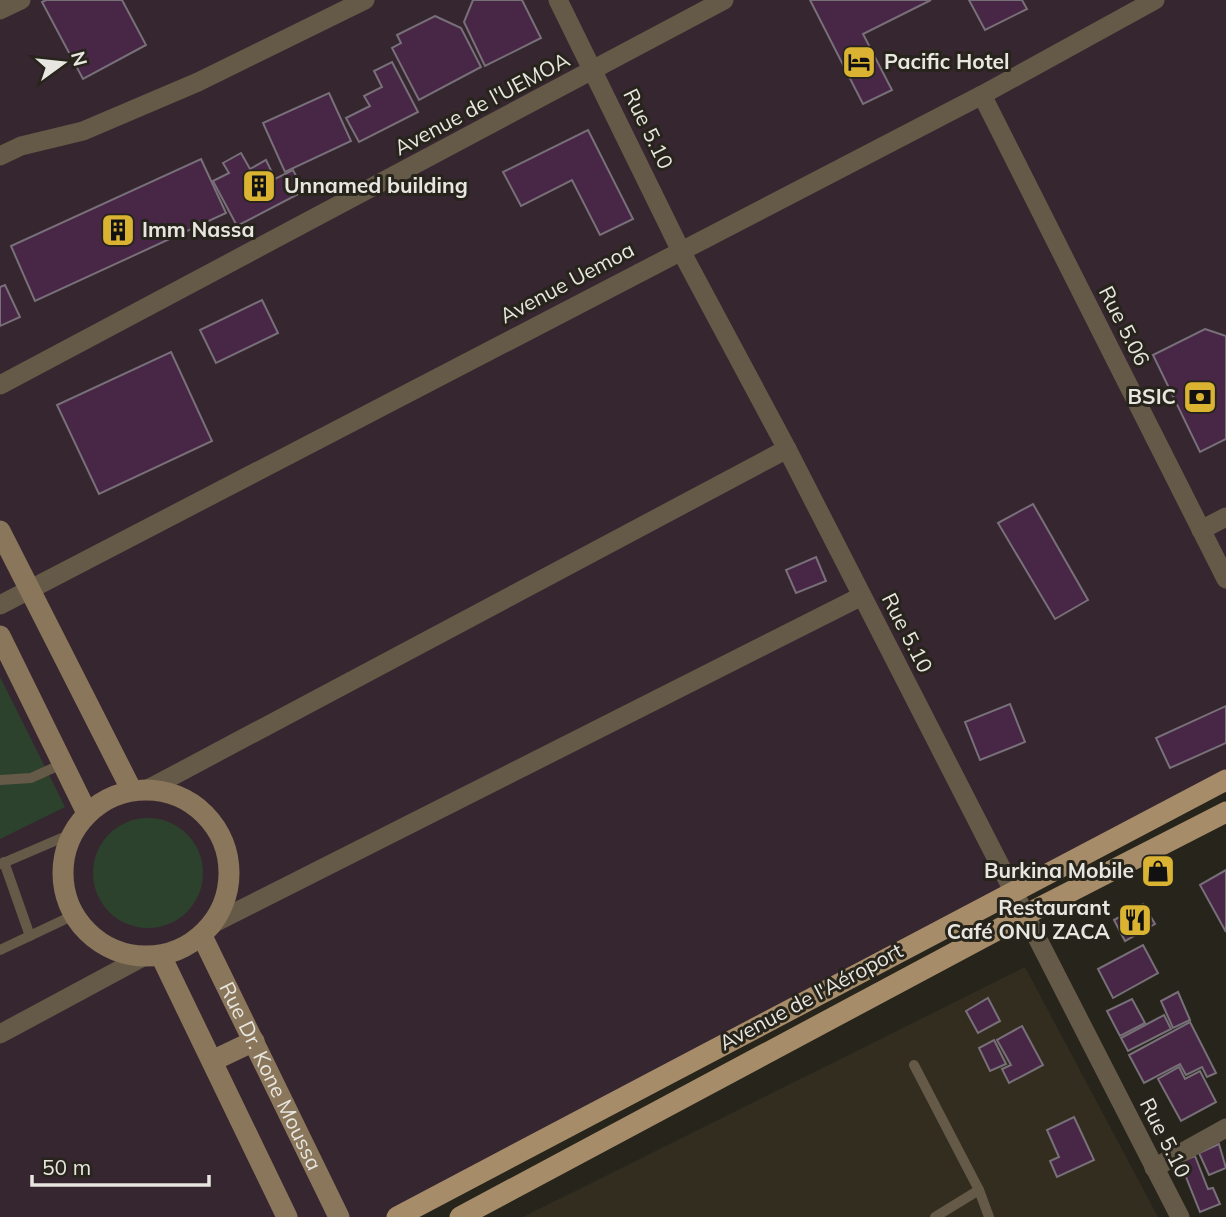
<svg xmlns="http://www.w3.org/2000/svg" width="1226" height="1217" font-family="Mulish,sans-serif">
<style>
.commercial{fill:#362630}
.built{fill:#332d1f}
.green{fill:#2d422c}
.building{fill:#472646;stroke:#787078;stroke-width:2}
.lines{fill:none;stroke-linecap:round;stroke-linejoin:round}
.lane{stroke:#655947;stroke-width:10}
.street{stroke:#655947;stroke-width:19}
.secondary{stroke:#8a765a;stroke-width:21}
.primary{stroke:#a68c68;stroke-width:21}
.labels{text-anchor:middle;stroke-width:6;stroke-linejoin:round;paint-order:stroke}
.poi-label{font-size:21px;font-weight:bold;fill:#e8e6e0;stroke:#27241c;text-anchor:start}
.street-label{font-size:21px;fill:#e8e6e0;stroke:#27241c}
</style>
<rect width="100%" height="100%" fill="#27241c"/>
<!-- commercial -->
<path class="commercial" d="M0,0h1226v780l-829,437h-397z"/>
<!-- built -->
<path class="built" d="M1025,967l133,250h-635z"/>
<!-- green -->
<g class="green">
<path d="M0,677l65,130 -65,32z"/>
<circle cx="148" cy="873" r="55"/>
</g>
<!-- building -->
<g class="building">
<path d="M46,0h76l24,45 -63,34 -41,-77z"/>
<path d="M473,0h49l19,38 -56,28 -21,-44z"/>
<path d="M810,0h121l-68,34 29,56 -29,14z"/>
<path d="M969,0h53l5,9 -42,21z"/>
<path d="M435,16l26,12 20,39 -62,33 -27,-52 9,-5 -4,-8z"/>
<path d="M392,62l26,50 -59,30 -13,-24 24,-12 -6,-10 18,-9 -8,-16z"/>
<path d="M329,93l22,48 -66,31 -22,-49z"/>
<path d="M588,130l45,89 -33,16 -28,-55 -51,26 -18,-34z"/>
<path d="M241,153l9,16 16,-9 9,19 18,-9 11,21 -67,35 -24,-45 16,-8 -6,-10z"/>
<path d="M201,159l25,54 -191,88 -24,-55z"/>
<path d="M5,285l15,32 -20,9v-39z"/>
<path d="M262,300l16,33 -62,30 -16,-33z"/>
<path d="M1205,329l21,7v103l-26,13 -47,-97z"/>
<path d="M171,352l41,89 -113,53 -42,-89z"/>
<path d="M1033,504l55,96 -33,19 -57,-96z"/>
<path d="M816,557l10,24 -30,12 -10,-23z"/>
<path d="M1010,704l15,38 -45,18 -15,-38z"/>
<path d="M1226,706v37l-56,25 -14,-30z"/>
<path d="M1226,870v62l-26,-47z"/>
<path d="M1143,904l12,20 -30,17 -11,-21z"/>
<path d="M1143,945l15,28 -45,25 -15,-29z"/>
<path d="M1178,992l12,28 -17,8 -12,-27z"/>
<path d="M988,998l12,23 -22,12 -12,-22z"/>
<path d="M1132,999l13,24 -25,13 -13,-25z"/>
<path d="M1164,1015l7,14 -43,22 -7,-13z"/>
<path d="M1190,1022l26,51 -9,4 -5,-10 -16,8 -6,-11 -36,19 -15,-28z"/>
<path d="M1022,1026l21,39 -34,18 -7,-14 9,-4 -14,-25z"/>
<path d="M994,1040l12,24 -16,7 -11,-23z"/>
<path d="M1179,1067l6,12 15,-8 16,31 -35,19 -23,-42z"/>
<path d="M1074,1117l20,43 -37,17 -7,-16 9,-4 -12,-27z"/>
<path d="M1219,1144l7,24 -17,7 -10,-22z"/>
<path d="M1195,1156l13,33 5,-1 7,16 -20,8 -20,-50z"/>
</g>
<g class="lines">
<!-- lane -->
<g class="lane">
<path d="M0,780l31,-2 31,-14"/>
<path d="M4,862l26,74"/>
<path d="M1,864l70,-30"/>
<path d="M0,950l74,-35"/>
<path d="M914,1065l65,125 10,27"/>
<path d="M935,1217l44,-27"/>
</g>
<!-- street -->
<g class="street">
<path d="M558,0l122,249 107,200 393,768"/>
<path d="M0,10l21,-10"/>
<path d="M982,95l244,484"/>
<path d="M0,156l21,-10 62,-15 115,-49 167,-82"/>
<path d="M0,385l724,-385"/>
<path d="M1201,530l25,-13"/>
<path d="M0,605l982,-510 173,-95"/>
<path d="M150,788l637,-339"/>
<path d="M214,923l648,-327"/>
<path d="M0,1034l143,-77"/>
<path d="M1154,1168l72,-40"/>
</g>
<!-- secondary -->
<g class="secondary">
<path d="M0,531l131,258"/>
<path d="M0,636l87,177"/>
<circle cx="146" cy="873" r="83"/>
<path id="s1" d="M202,936l137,281"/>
<path d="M161,956l126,261"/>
<path d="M212,1061l42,-20"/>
</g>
<!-- primary -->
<g class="primary">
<path d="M397,1217l829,-437"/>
<path d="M460,1217l565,-302 201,-103"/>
</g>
</g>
<!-- icons -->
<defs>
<g id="hotel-square" transform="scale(1.75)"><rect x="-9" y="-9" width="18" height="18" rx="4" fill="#dab333" stroke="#27241c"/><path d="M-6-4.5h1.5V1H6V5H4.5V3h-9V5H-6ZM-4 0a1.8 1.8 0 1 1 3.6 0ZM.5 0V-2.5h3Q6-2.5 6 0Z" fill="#111"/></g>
<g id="building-square" transform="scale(1.75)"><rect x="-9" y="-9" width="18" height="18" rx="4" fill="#dab333" stroke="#27241c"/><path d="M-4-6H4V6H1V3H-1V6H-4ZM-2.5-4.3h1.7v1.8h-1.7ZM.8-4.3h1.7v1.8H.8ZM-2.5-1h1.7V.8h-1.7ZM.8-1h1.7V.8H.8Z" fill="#111"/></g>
<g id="bank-square" transform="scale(1.75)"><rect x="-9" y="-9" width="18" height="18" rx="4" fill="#dab333" stroke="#27241c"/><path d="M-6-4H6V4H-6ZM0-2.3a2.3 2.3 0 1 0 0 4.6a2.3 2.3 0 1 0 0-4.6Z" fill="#111"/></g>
<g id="shop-square" transform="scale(1.75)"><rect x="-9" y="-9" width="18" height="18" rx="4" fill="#dab333" stroke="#27241c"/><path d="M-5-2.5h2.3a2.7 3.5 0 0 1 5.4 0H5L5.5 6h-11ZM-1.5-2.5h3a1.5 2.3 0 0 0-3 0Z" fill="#111"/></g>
<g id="restaurant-square" transform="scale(1.75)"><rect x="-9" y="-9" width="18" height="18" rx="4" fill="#dab333" stroke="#27241c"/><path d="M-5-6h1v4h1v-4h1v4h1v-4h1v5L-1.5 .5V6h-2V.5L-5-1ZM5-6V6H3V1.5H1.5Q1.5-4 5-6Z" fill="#111"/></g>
</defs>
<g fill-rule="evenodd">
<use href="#hotel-square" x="859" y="62"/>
<use href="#building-square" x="259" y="186"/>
<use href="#building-square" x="118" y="230"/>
<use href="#bank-square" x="1200" y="397"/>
<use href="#shop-square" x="1158" y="871"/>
<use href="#restaurant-square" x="1135" y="920"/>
</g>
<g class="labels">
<!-- poi labels -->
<g class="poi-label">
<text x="884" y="69">Pacific Hotel</text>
<text x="284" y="193">Unnamed building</text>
<text x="142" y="237">Imm Nassa</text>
<text x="1176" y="404" text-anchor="end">BSIC</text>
<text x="1134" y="878" text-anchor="end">Burkina Mobile</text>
<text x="1110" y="915" text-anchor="end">Restaurant<tspan x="1110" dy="24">Café ONU ZACA</tspan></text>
</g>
<!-- street labels -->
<g class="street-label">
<text transform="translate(482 104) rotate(-28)" y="7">Avenue de l'UEMOA</text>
<text transform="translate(648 129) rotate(64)" y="7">Rue 5.10</text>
<text transform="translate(567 283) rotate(-28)" y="7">Avenue Uemoa</text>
<text transform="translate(1124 326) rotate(63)" y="7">Rue 5.06</text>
<text transform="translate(907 633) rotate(63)" y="7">Rue 5.10</text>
<text transform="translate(811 997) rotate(-28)" y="7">Avenue de l'Aéroport</text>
<text dy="7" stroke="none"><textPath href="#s1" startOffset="156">Rue Dr. Kone Moussa</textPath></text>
<text transform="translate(1165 1138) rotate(63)" y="7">Rue 5.10</text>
</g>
</g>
<!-- north arrow -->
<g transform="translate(63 63) rotate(75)" stroke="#27241c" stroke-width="5" paint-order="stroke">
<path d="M0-5L12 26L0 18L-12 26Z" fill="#e8e6e0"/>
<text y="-10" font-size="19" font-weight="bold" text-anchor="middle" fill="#e8e6e0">N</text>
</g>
<!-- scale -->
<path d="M32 1175v10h177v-10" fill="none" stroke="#e8e6e0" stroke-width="3.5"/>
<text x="42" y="1175" font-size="21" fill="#e8e6e0" stroke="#27241c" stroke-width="5" paint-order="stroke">50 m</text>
</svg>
